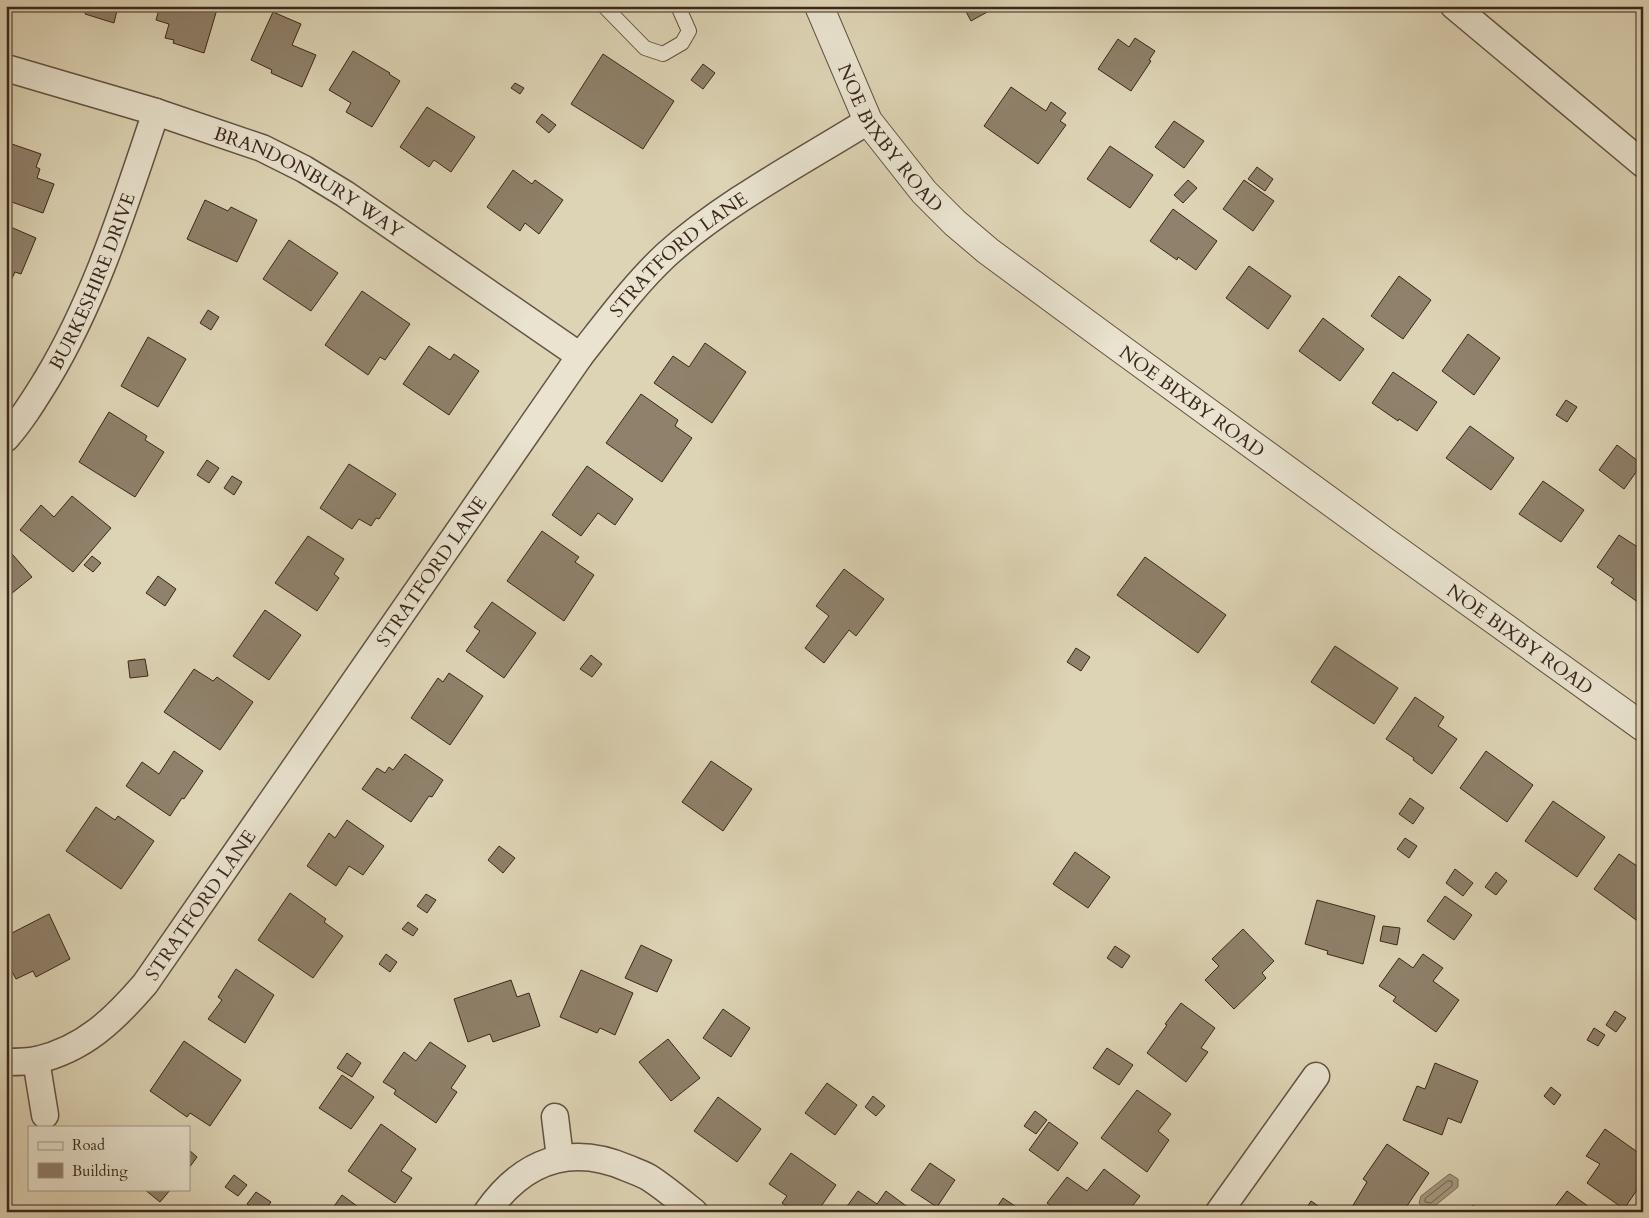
<svg xmlns="http://www.w3.org/2000/svg" width="1649" height="1218" font-family="Cardo,serif">
<style>
.water{fill:#a69981;stroke:#7b6b58}
.lines{fill:none;stroke-linecap:round;stroke-linejoin:round}
.shore{stroke:#70604e;stroke-width:1}
.building{fill:#8f816b;stroke:#3b271b}
.service-casing{stroke:#645242;stroke-width:16}
.minor-casing{stroke:#645242;stroke-width:29}
.tertiary-casing{stroke:#645242;stroke-width:30}
.service{stroke:#e9e3cf;stroke-width:14}
.minor{stroke:#e9e3cf;stroke-width:26}
.tertiary{stroke:#e9e3cf;stroke-width:28}
.labels{text-anchor:middle;stroke-width:5;stroke-linejoin:round;paint-order:stroke}
.street-label{font-size:19px;fill:#3b271b;stroke:#e9e3cf}
</style>
<rect width="100%" height="100%" fill="#ddd4b5"/>
<filter id="stains"><feTurbulence type="fractalNoise" baseFrequency=".004" numOctaves="4"/><feColorMatrix values="0 0 0 0 .2 0 0 0 0 .09 0 0 0 0 .02 0 0 0 .5 -.17"/></filter>
<radialGradient id="worn" r=".72"><stop offset=".6" stop-color="#630" stop-opacity="0"/><stop offset="1" stop-color="#630" stop-opacity=".3"/></radialGradient>
<!-- water -->
<path class="water" d="M1450,1174l8,5v8l-27,22 -2,-1 -3,1 -7,-6 2,-7 27,-21z"/>
<g class="lines">
<!-- shore -->
<path class="shore" d="M1448,1181h4v5l-21,17 -6,-1v-3z"/>
</g>
<!-- building -->
<g class="building">
<path d="M87,6h31l-4,17 -29,-9z"/>
<path d="M160,6h58l-14,47 -31,-10 1,-3 -9,-2 4,-14 -13,-4z"/>
<path d="M963,6h35l-27,15z"/>
<path d="M273,12l28,12 -9,21 24,10 -14,32 -31,-14 1,-3 -21,-10z"/>
<path d="M1135,38l20,13 -6,9 2,1 -20,30 -33,-22 20,-30 11,8z"/>
<path d="M353,51l37,22 -1,1 11,7 -28,46 -26,-15 5,-9 -22,-13z"/>
<path d="M603,54l71,47 -31,48 -72,-45z"/>
<path d="M703,64l12,9 -12,16 -12,-9z"/>
<path d="M515,83l9,5 -4,6 -9,-6z"/>
<path d="M1011,87l35,24 5,-9 15,11 -6,8 6,4 -28,39 -54,-38z"/>
<path d="M427,107l48,30 -24,35 -17,-12 -5,7 -29,-20z"/>
<path d="M542,114l14,11 -7,8 -13,-11z"/>
<path d="M1174,121l30,20 -20,27 -29,-21z"/>
<path d="M6,142l35,12 -5,13 4,2 -3,9 17,6 -11,29 -37,-13z"/>
<path d="M1110,146l43,29 -23,33 -43,-29z"/>
<path d="M1257,167l16,12 -8,12 -17,-12z"/>
<path d="M513,170l19,14 3,-4 28,20 -24,34 -14,-11 -5,8 -33,-24z"/>
<path d="M1188,180l9,8 -14,15 -9,-8z"/>
<path d="M1244,180l30,21 -21,30 -30,-22z"/>
<path d="M205,200l23,11 3,-4 26,13 -20,42 -50,-23z"/>
<path d="M1173,209l44,32 -21,29 -18,-13 -1,3 -27,-19z"/>
<path d="M6,225l30,13 -15,36 -6,-2 -8,17z"/>
<path d="M289,240l49,33 -27,38 -48,-32z"/>
<path d="M1249,266l42,30 -23,33 -42,-31z"/>
<path d="M1399,276l32,24 -28,39 -32,-23z"/>
<path d="M362,291l48,33 -25,36 -5,-3 -12,18 -43,-30z"/>
<path d="M208,310l11,7 -8,13 -11,-7z"/>
<path d="M1323,318l41,31 -24,32 -41,-30z"/>
<path d="M1468,334l32,24 -26,37 -32,-24z"/>
<path d="M148,337l38,22 -28,48 -37,-21z"/>
<path d="M705,343l41,29 -34,51 -58,-40 19,-27 16,11z"/>
<path d="M429,346l21,14 4,-6 25,17 -30,44 -46,-31z"/>
<path d="M1393,372l44,30 -20,29 -18,-12 -1,2 -26,-18z"/>
<path d="M641,394l37,26 -3,6 17,12 -30,44 -56,-39z"/>
<path d="M1566,400l11,7 -10,15 -11,-7z"/>
<path d="M109,412l38,24 -2,4 19,12 -29,45 -56,-35z"/>
<path d="M1470,426l44,32 -23,32 -45,-32z"/>
<path d="M1617,445l25,19 -18,25 -25,-19z"/>
<path d="M207,460l12,8 -10,15 -12,-8z"/>
<path d="M349,464l47,30 -17,25 -3,-1 -5,8 -12,-7 -7,10 -32,-21z"/>
<path d="M587,466l46,33 -18,26 -17,-12 -17,23 -29,-21z"/>
<path d="M232,476l10,6 -8,13 -10,-7z"/>
<path d="M1543,481l41,29 -23,32 -42,-28z"/>
<path d="M72,496l39,32 -38,44 -53,-42 21,-25 13,12z"/>
<path d="M542,531l37,26 -4,5 19,13 -30,46 -57,-40z"/>
<path d="M1619,535l17,11 2,-2 5,3 -1,58 -31,-22 3,-4 -17,-12z"/>
<path d="M308,536l36,23 -10,15 5,4 -22,33 -42,-28z"/>
<path d="M6,547l26,30 -26,21z"/>
<path d="M92,556l9,7 -8,9 -9,-7z"/>
<path d="M1145,557l81,58 -28,38 -81,-58z"/>
<path d="M844,569l40,30 -28,37 -7,-6 -25,33 -19,-15 24,-32 -13,-10z"/>
<path d="M158,576l18,13 -11,17 -19,-13z"/>
<path d="M492,602l44,31 -32,45 -38,-27 14,-20 -6,-4z"/>
<path d="M265,610l36,25 -32,45 -36,-24z"/>
<path d="M1335,646l63,42 -24,36 -63,-42z"/>
<path d="M1076,648l14,9 -9,14 -14,-9z"/>
<path d="M591,655l11,9 -10,13 -12,-8z"/>
<path d="M145,659l3,17 -18,2 -2,-17z"/>
<path d="M194,669l19,12 4,-4 36,25 -33,48 -56,-38z"/>
<path d="M449,673l34,23 -33,49 -39,-27 27,-40 5,4z"/>
<path d="M1415,697l29,20 -6,9 19,13 -25,35 -19,-14 1,-2 -28,-19z"/>
<path d="M174,751l29,20 -19,28 -2,-1 -12,18 -44,-30 16,-24 17,12z"/>
<path d="M1486,751l47,34 -26,37 -47,-34z"/>
<path d="M405,754l38,26 -11,17 -3,-1 -18,26 -49,-33 15,-21 8,5 4,-6 4,3z"/>
<path d="M711,761l41,28 -29,42 -41,-29z"/>
<path d="M1410,798l14,10 -11,16 -14,-10z"/>
<path d="M1553,801l52,36 -28,40 -52,-36z"/>
<path d="M96,807l19,13 3,-4 36,25 -33,48 -55,-38z"/>
<path d="M347,820l37,26 -21,29 -14,-9 -13,20 -29,-20 22,-33 6,5z"/>
<path d="M1405,838l12,8 -8,12 -12,-9z"/>
<path d="M499,846l16,12 -12,15 -15,-13z"/>
<path d="M1075,852l35,25 -22,31 -35,-24z"/>
<path d="M1619,854l24,16v55l-49,-36z"/>
<path d="M1455,869l18,14 -10,13 -17,-13z"/>
<path d="M1496,872l11,9 -11,14 -11,-8z"/>
<path d="M290,893l36,26 -2,3 19,14 -30,42 -55,-38z"/>
<path d="M426,894l10,6 -9,13 -10,-7z"/>
<path d="M1445,896l27,19 -18,25 -27,-19z"/>
<path d="M1317,900l58,16 -12,48 -36,-10 1,-3 -23,-7z"/>
<path d="M49,914l21,45 -34,18 -3,-6 -17,8 -10,-19v-24z"/>
<path d="M408,922l10,7 -5,7 -11,-7z"/>
<path d="M1383,926l17,2 -3,17 -17,-4z"/>
<path d="M1243,929l31,32 -12,12 4,5 -32,31 -29,-29 14,-14 -7,-7z"/>
<path d="M641,945l31,15 -15,32 -32,-14z"/>
<path d="M1115,946l15,10 -8,12 -15,-10z"/>
<path d="M386,954l11,8 -7,10 -11,-8z"/>
<path d="M1423,954l20,14 -10,13 26,19 -23,32 -43,-31 3,-4 -17,-11 20,-28 14,10z"/>
<path d="M236,969l38,26 -29,48 -37,-24 14,-19 -4,-3z"/>
<path d="M581,970l52,23 -18,42 -15,-7 -3,5 -37,-16z"/>
<path d="M511,980l6,17 12,-4 11,33 -47,16 -3,-8 -22,8 -14,-43z"/>
<path d="M1181,1003l34,25 -14,20 7,4 -22,30 -39,-29 20,-28 -2,-1z"/>
<path d="M723,1009l27,19 -19,29 -28,-19z"/>
<path d="M1615,1011l11,7 -10,14 -10,-7z"/>
<path d="M1594,1028l11,7 -7,11 -11,-6z"/>
<path d="M668,1039l32,39 -29,23 -32,-39z"/>
<path d="M184,1041l57,39 -31,46 -20,-13 -3,4 -37,-26z"/>
<path d="M430,1042l36,24 -15,22 6,4 -21,31 -42,-29 2,-4 -13,-8 21,-30 12,9z"/>
<path d="M1107,1048l26,17 -14,20 -26,-17z"/>
<path d="M347,1053l14,10 -9,14 -15,-9z"/>
<path d="M1435,1063l43,18 -17,42 -13,-5 -6,17 -39,-15 14,-34 8,3z"/>
<path d="M342,1075l32,22 -23,32 -32,-21z"/>
<path d="M827,1083l30,22 -22,30 -30,-22z"/>
<path d="M1551,1087l10,8 -7,10 -10,-9z"/>
<path d="M1137,1090l34,24 -13,17 11,9 -22,32 -46,-34z"/>
<path d="M873,1096l12,10 -9,10 -11,-9z"/>
<path d="M718,1097l43,32 -24,33 -43,-31z"/>
<path d="M1035,1111l12,9 -11,14 -12,-8z"/>
<path d="M1049,1122l29,21 -20,28 -29,-21z"/>
<path d="M381,1124l35,25 -15,22 11,7 -17,25 -47,-32z"/>
<path d="M1605,1129l38,27v25l-19,28 -37,-26 13,-19 -14,-8z"/>
<path d="M1387,1144l42,29 -26,39h-54l18,-30 -4,-3z"/>
<path d="M189,1150l8,7 -8,11z"/>
<path d="M791,1153l45,32 -19,27h-22l-13,-9 5,-7 -18,-12z"/>
<path d="M930,1163l25,17 -18,27 -26,-17z"/>
<path d="M1104,1169l36,27 -12,16h-69l-12,-9 20,-26 20,14z"/>
<path d="M234,1175l13,10 -9,11 -13,-9z"/>
<path d="M144,1189h27l-11,13z"/>
<path d="M858,1191l19,13 9,-13 27,20 -70,1z"/>
<path d="M1567,1191l29,21h-45z"/>
<path d="M256,1192l15,10 -7,10h-6l-11,-8z"/>
<path d="M342,1195l23,17h-35z"/>
<path d="M1003,1198l21,14h-30z"/>
<path d="M1311,1201l16,11h-23z"/>
<path d="M1473,1205l8,7h-13z"/>
<path d="M112,1206l2,6h-35z"/>
</g>
<g class="lines">
<!-- service casing -->
<g class="service-casing">
<path id="service" d="M604,6l41,42 18,6 19,-11 7,-12 -11,-25"/>
</g>
<!-- minor casing -->
<g class="minor-casing">
<g id="minor">
<path d="M1454,6l189,158"/>
<path id="s1" d="M6,68l150,44 106,36 42,21 41,25 235,162"/>
<path id="s2" d="M6,438c16,-18 28,-38 41,-59 50,-83 78,-176 109,-267"/>
<path d="M36,1060l9,55"/>
<path id="s3" d="M6,1062c10,0 21,0 31,-2 47,-11 77,-40 108,-76l435,-628c27,-34 54,-71 86,-101 58,-52 136,-93 202,-134"/>
<path d="M555,1117l5,41"/>
<path d="M487,1212c35,-50 82,-69 140,-44 7,3 14,5 21,9 16,10 31,23 46,35"/>
<path d="M1219,1212l97,-136"/>
</g>
</g>
<!-- tertiary casing -->
<g class="tertiary-casing">
<g id="tertiary">
<path id="s4" d="M819,6l49,115 56,71 31,31 33,28 114,84 281,205 260,187"/>
</g>
</g>
<!-- service -->
<use href="#service" class="service"/>
<!-- minor -->
<use href="#minor" class="minor"/>
<!-- tertiary -->
<use href="#tertiary" class="tertiary"/>
</g>
<g class="labels">
<!-- street labels -->
<g class="street-label">
<text dy="7" stroke="none"><textPath href="#s4" startOffset="151">NOE BIXBY ROAD</textPath></text>
<text dy="7" stroke="none"><textPath href="#s1" startOffset="325">BRANDONBURY WAY</textPath></text>
<text dy="7" stroke="none"><textPath href="#s3" startOffset="1072">STRATFORD LANE</textPath></text>
<text dy="7" stroke="none"><textPath href="#s2" startOffset="180">BURKESHIRE DRIVE</textPath></text>
<text dy="7" stroke="none"><textPath href="#s4" startOffset="556">NOE BIXBY ROAD</textPath></text>
<text dy="7" stroke="none"><textPath href="#s3" startOffset="668">STRATFORD LANE</textPath></text>
<text dy="7" stroke="none"><textPath href="#s4" startOffset="961">NOE BIXBY ROAD</textPath></text>
<text dy="7" stroke="none"><textPath href="#s3" startOffset="262">STRATFORD LANE</textPath></text>
</g>
</g>
<!-- margin -->
<rect width="1649" height="1218" fill="none" stroke="#ddd4b5" stroke-width="25"/>
<rect x="8" y="8" width="1634" height="1203" fill="none" stroke="#3b271b" stroke-width="2.5"/>
<rect x="12" y="12" width="1624" height="1193" fill="none" stroke="#3b271b"/>
<!-- legend -->
<rect x="28" y="1126" width="162" height="65" fill="#e9e3cf" stroke="#a39887"/>
<rect x="38" y="1142" width="25" height="8" fill="#e9e3cf" stroke="#a39887"/>
<text x="72" y="1150" font-size="15" fill="#3b271b">Road</text>
<rect x="38" y="1163" width="25" height="15" fill="#8f816b" stroke="#a39887"/>
<text x="72" y="1176" font-size="15" fill="#3b271b">Building</text>
<rect width="100%" height="100%" filter="url(#stains)"/>
<rect width="100%" height="100%" fill="url(#worn)"/>
</svg>
